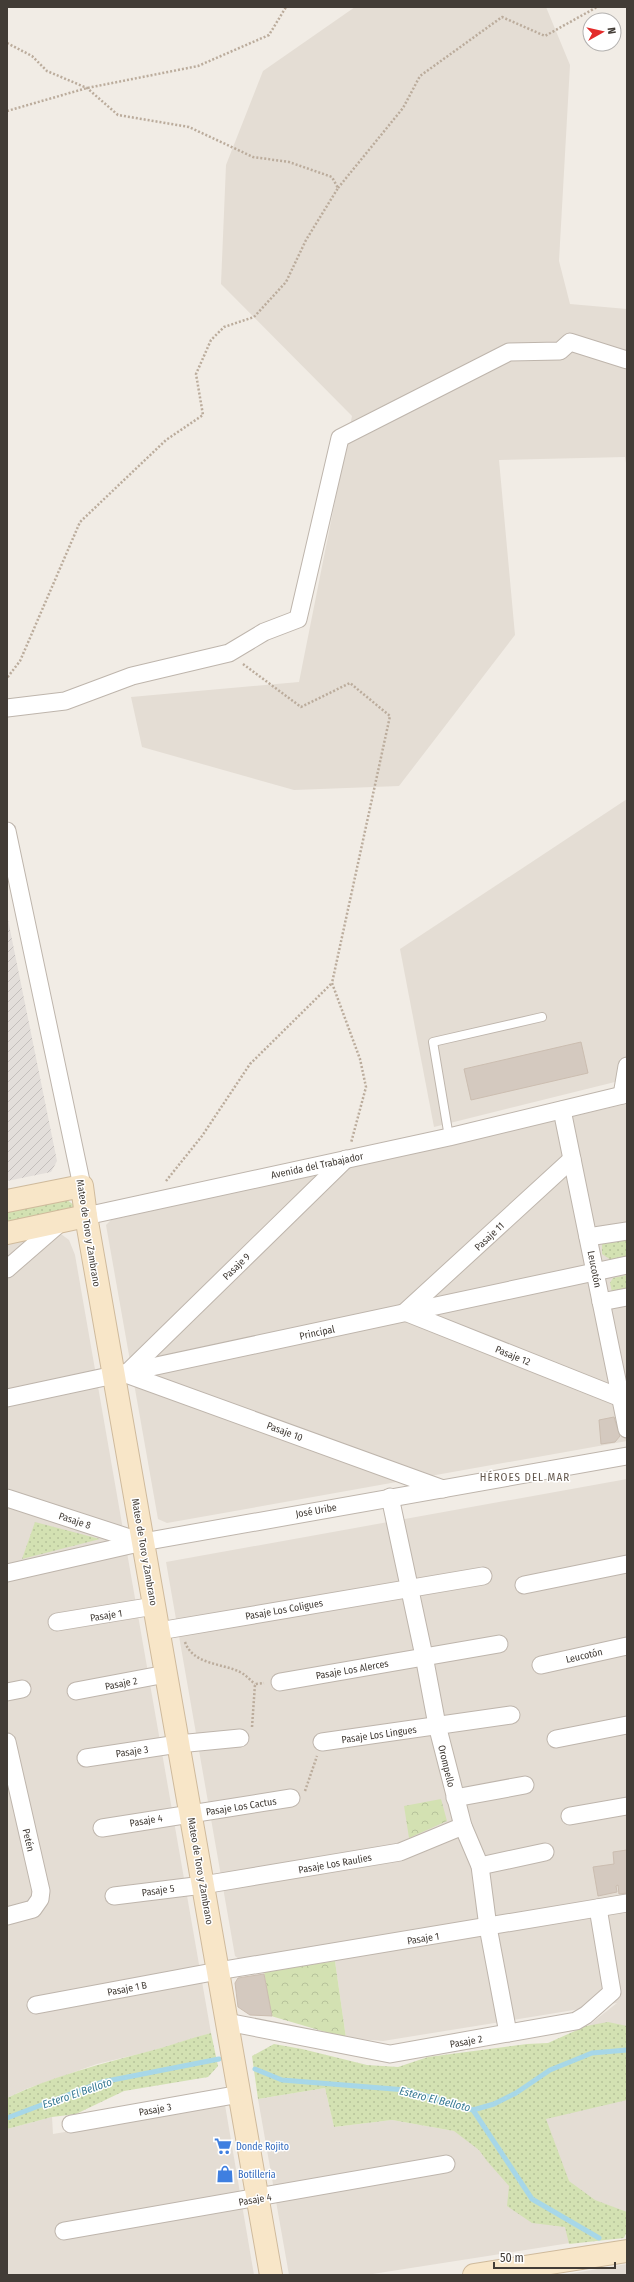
<svg xmlns="http://www.w3.org/2000/svg" width="634" height="2282" font-family="'Fira Sans Condensed',sans-serif">
<style>
.residential{fill:#e4ddd4}
.industrial{fill:url(#industrial-furrows)}
.grass{fill:url(#grass-dots)}
.park{fill:url(#park-crowns)}
.lines{fill:none;stroke-linecap:round;stroke-linejoin:round}
.stream{stroke:#a7d7e8;stroke-width:5}
.building{fill:#d4c9bf;stroke:#cbbdb0}
.lane-casing{stroke:#beb5ac;stroke-width:10}
.street-casing{stroke:#beb5ac;stroke-width:19}
.secondary-casing{stroke:#cfba9c;stroke-width:24}
.path{stroke:#bbac9c;stroke-width:2.5;stroke-dasharray:2 2;stroke-linecap:butt}
.lane{stroke:#fff;stroke-width:8}
.street{stroke:#fff;stroke-width:17}
.secondary{stroke:#f8e6c8;stroke-width:22}
.labels{text-anchor:middle;stroke-width:3;stroke-linejoin:round;paint-order:stroke}
.street-label{font-size:10px;fill:#423c36;stroke:#fff}
.shop-label{font-size:10px;fill:#366cbe;stroke:#fff;text-anchor:start}
.neighbourhood-label{font-size:11px;letter-spacing:1px;fill:#64584e;stroke:#fff}
.water-label{font-size:11px;font-style:italic;fill:#377a94;stroke:#fff}
</style>
<defs>
<pattern id="industrial-furrows" width="10" height="10" patternUnits="userSpaceOnUse"><rect width="10" height="10" fill="#e3deda"/><path d="M-1 1l2-2M0 10L10 0M9 11l2-2" fill="none" stroke="#c4bfbc"/></pattern>
<pattern id="grass-dots" width="8" height="8" patternUnits="userSpaceOnUse"><rect width="8" height="8" fill="#d3e1b2"/><path d="M2 2h.1M6 6h.1" fill="none" stroke="#b6c29a" stroke-width="1.8" stroke-linecap="round"/></pattern>
<pattern id="park-crowns" width="20" height="18" patternUnits="userSpaceOnUse"><rect width="20" height="18" fill="#d3e1b2"/><path d="M2 6a3 3 0 1 1 6 0M12 15a3 3 0 1 1 6 0" fill="none" stroke="#b6c29a"/></pattern>
</defs>
<rect width="100%" height="100%" fill="#f1ece5"/>
<!-- residential -->
<g class="residential">
<path d="M355,7h191l24,58 -11,196 11,43 57,5v160l-2,-12 -126,3 16,175 -116,151 -105,4 -152,-43 -11,-50 168,-15 53,-266 -131,-132 5,-119 37,-94z"/>
<path d="M627,799v280l-193,48 -34,-178z"/>
<path d="M627,1104v337l-460,82 -9,-4 -52,-294 5,-5z"/>
<path d="M57,1231l12,9 6,15 136,778 -60,18 -54,13 -71,25 -19,9v-856z"/>
<path d="M627,1479v755l-261,41h-77l-31,-176 67,-11 9,39 58,-7 62,11 163,-128 -234,38 -37,-3 -11,-77 -4,-15 -92,13 -4,-3 -69,-394z"/>
<path d="M225,2105l29,170h-247v-146l45,-12 1,17z"/>
<path d="M627,2264v11h-65z"/>
</g>
<!-- industrial -->
<path class="industrial" d="M7,915l50,246 -6,11 -44,9z"/>
<!-- grass -->
<g class="grass">
<path d="M66,1199l9,7 -4,5 -64,14v-14z"/>
<path d="M627,1239v20l-16,1 -9,-6v-10z"/>
<path d="M627,1275v18l-15,-1 -2,-9 3,-5z"/>
<path d="M35,1522l65,17 -78,20z"/>
<path d="M608,2022l19,4v74l-81,19 23,62 26,19 32,12v19l-3,7 -55,6 -4,-17 -33,-4 -25,-17 2,-20 -22,-25 -8,-11 -25,-19 -62,-11 -58,7 -9,-39 -67,11 -6,-43 22,-12 28,5 65,16 31,2 30,-10 99,-13 21,-1 38,-17z"/>
<path d="M211,2033l7,33 -10,11 -84,14 -48,23 -24,3 -45,12v-31c45,-22 94,-34 143,-47 20,-5 40,-13 61,-18z"/>
</g>
<!-- park -->
<g class="park">
<path d="M441,1799l6,22 -38,17 -5,-32z"/>
<path d="M335,1961l11,77 -75,-22 -7,-44z"/>
</g>
<g class="lines">
<!-- stream -->
<g class="stream">
<path d="M255,2069l27,11 124,10 67,20 21,-6 22,-11 34,-23 42,-17 35,-3"/>
<path d="M473,2110l59,89 67,39"/>
<path d="M7,2118l95,-36 117,-23"/>
</g>
</g>
<!-- building -->
<g class="building">
<path d="M581,1042l7,31 -117,27 -7,-31z"/>
<path d="M614,1417l6,19 -5,6 -14,2 -2,-24z"/>
<path d="M627,1850v43l-8,1 -1,-9 -2,1 1,6 -19,4 -5,-29 21,-3 -1,-12z"/>
<path d="M264,1974l8,42 -22,-1 -12,-8 -3,-24 3,-5z"/>
</g>
<g class="lines">
<!-- lane casing -->
<g class="lane-casing">
<path id="lane" d="M449,1137l-16,-95 109,-25"/>
</g>
<!-- street casing -->
<g class="street-casing">
<g id="street">
<path d="M7,708l58,-7 67,-25 97,-23 35,-21 34,-13 42,-181 169,-86 51,-1 10,-9 57,18"/>
<path d="M7,831l75,355"/>
<path d="M622,1095l5,-29"/>
<path d="M562,1110l65,319"/>
<path d="M346,1159l-220,215 317,115"/>
<path d="M572,1159l-167,153 216,86"/>
<path d="M86,1216l363,-79 178,-43"/>
<path d="M588,1237l39,-6"/>
<path d="M7,1269l54,-47"/>
<path d="M601,1302l26,-5"/>
<path d="M7,1398l620,-133"/>
<path d="M390,1497l34,159 13,69 26,101 17,40 8,61 20,106"/>
<path d="M7,1498l135,44"/>
<path d="M7,1573l136,-31 484,-86"/>
<path d="M524,1585l103,-21"/>
<path d="M57,1622l97,-16"/>
<path d="M159,1631l324,-55"/>
<path d="M541,1665l86,-19"/>
<path d="M280,1682l219,-38"/>
<path d="M76,1691l90,-17"/>
<path d="M7,1692l15,-3"/>
<path d="M556,1739l71,-14"/>
<path d="M7,1742l34,149 -1,8 -7,10 -26,7"/>
<path d="M322,1742l189,-27"/>
<path d="M86,1758l92,-14 62,-6"/>
<path d="M455,1798l70,-13"/>
<path d="M570,1816l57,-10"/>
<path d="M102,1828l189,-30"/>
<path d="M480,1866l65,-14"/>
<path d="M114,1896l89,-11 197,-33 63,-26"/>
<path d="M36,2005l182,-34 409,-68"/>
<path d="M227,2022l163,32 186,-33 10,-6 26,-23 -14,-84"/>
<path d="M71,2124l169,-30"/>
<path d="M64,2231l382,-67"/>
</g>
</g>
<!-- secondary casing -->
<g class="secondary-casing">
<g id="secondary">
<path d="M7,1201l75,-15 4,30 185,1059"/>
<path d="M7,1233l79,-17"/>
<path d="M474,2275l153,-24"/>
</g>
</g>
<!-- path -->
<g class="path">
<path d="M7,43l25,13 15,15 40,17 31,27 71,12 64,30 36,5 43,15 6,11 -32,52 -20,42 -32,35 -30,10 -13,13 -15,34 7,41 -37,25 -86,82 -60,139 -13,17"/>
<path d="M7,111l80,-23 111,-22 71,-31 17,-28"/>
<path d="M338,188l65,-80 17,-32 82,-59 43,19 52,-29"/>
<path d="M243,664l58,43 49,-24 40,33 -58,267 28,76 6,28 -15,56"/>
<path d="M166,1181l36,-45 48,-72 82,-81"/>
<path d="M185,1642c8,23 37,21 55,30 6,3 10,8 15,12"/>
<path d="M252,1727l3,-43 9,-1"/>
<path d="M305,1791l12,-35"/>
</g>
<!-- lane -->
<use href="#lane" class="lane"/>
<!-- street -->
<use href="#street" class="street"/>
<!-- secondary -->
<use href="#secondary" class="secondary"/>
</g>
<!-- icons -->
<defs>
<g id="supermarket-bare" transform="scale(1.38)"><path d="M-6-5.5h2.5l.6 2H6L4.5 2H-2.5L-4.4-4H-6ZM-1.5 3.2a1.3 1.3 0 1 0 .1 0ZM3 3.2a1.3 1.3 0 1 0 .1 0Z" fill="#3f7fe0" stroke="#fff" stroke-width="2.5" paint-order="stroke"/></g>
<g id="shop-bare" transform="scale(1.38)"><path d="M-5-2.5h2.3a2.7 3.5 0 0 1 5.4 0H5L5.5 6h-11ZM-1.5-2.5h3a1.5 2.3 0 0 0-3 0Z" fill="#3f7fe0" stroke="#fff" stroke-width="2.5" paint-order="stroke"/></g>
</defs>
<g fill-rule="evenodd">
<use href="#supermarket-bare" x="223" y="2146"/>
<use href="#shop-bare" x="225" y="2174"/>
</g>
<g class="labels">
<!-- street labels -->
<g class="street-label">
<text transform="translate(317 1165) rotate(-12)" y="4">Avenida del Trabajador</text>
<text transform="translate(89 1233) rotate(81)" y="4">Mateo de Toro y Zambrano</text>
<text transform="translate(489 1236) rotate(-43)" y="4">Pasaje 11</text>
<text transform="translate(236 1266) rotate(-44)" y="4">Pasaje 9</text>
<text transform="translate(595 1269) rotate(79)" y="4">Leucotón</text>
<text transform="translate(317 1332) rotate(-12)" y="4">Principal</text>
<text transform="translate(513 1355) rotate(22)" y="4">Pasaje 12</text>
<text transform="translate(285 1431) rotate(20)" y="4">Pasaje 10</text>
<text transform="translate(316 1510) rotate(-10)" y="4">José Uribe</text>
<text transform="translate(75 1520) rotate(18)" y="4">Pasaje 8</text>
<text transform="translate(145 1552) rotate(80)" y="4">Mateo de Toro y Zambrano</text>
<text transform="translate(284 1609) rotate(-10)" y="4">Pasaje Los Coligues</text>
<text transform="translate(106 1615) rotate(-9)" y="4">Pasaje 1</text>
<text transform="translate(584 1655) rotate(-13)" y="4">Leucotón</text>
<text transform="translate(352 1669) rotate(-10)" y="4">Pasaje Los Alerces</text>
<text transform="translate(121 1683) rotate(-11)" y="4">Pasaje 2</text>
<text transform="translate(379 1734) rotate(-8)" y="4">Pasaje Los Lingues</text>
<text transform="translate(132 1751) rotate(-8)" y="4">Pasaje 3</text>
<text transform="translate(447 1766) rotate(76)" y="4">Orompello</text>
<text transform="translate(241 1806) rotate(-9)" y="4">Pasaje Los Cactus</text>
<text transform="translate(146 1820) rotate(-10)" y="4">Pasaje 4</text>
<text transform="translate(29 1840) rotate(77)" y="4">Petén</text>
<text transform="translate(335 1863) rotate(-10)" y="4">Pasaje Los Raulies</text>
<text transform="translate(201 1871) rotate(80)" y="4">Mateo de Toro y Zambrano</text>
<text transform="translate(158 1890) rotate(-8)" y="4">Pasaje 5</text>
<text transform="translate(423 1938) rotate(-9)" y="4">Pasaje 1</text>
<text transform="translate(127 1988) rotate(-11)" y="4">Pasaje 1 B</text>
<text transform="translate(466 2041) rotate(-10)" y="4">Pasaje 2</text>
<text transform="translate(155 2109) rotate(-10)" y="4">Pasaje 3</text>
<text transform="translate(255 2199) rotate(-10)" y="4">Pasaje 4</text>
</g>
<!-- shop labels -->
<g class="shop-label">
<text x="236" y="2150">Donde Rojito</text>
<text x="238" y="2178">Botilleria</text>
</g>
<!-- neighbourhood labels -->
<g class="neighbourhood-label">
<text x="525" y="1481">HÉROES DEL MAR</text>
</g>
<!-- water labels -->
<g class="water-label">
<text transform="translate(77 2093) rotate(-19)" y="4">Estero El Belloto</text>
<text transform="translate(435 2099) rotate(14)" y="4">Estero El Belloto</text>
</g>
</g>
<!-- border -->
<rect width="634" height="2282" fill="none" stroke="#423c36" stroke-width="16"/>
<!-- north arrow -->
<g transform="translate(602 32) rotate(82)"><circle r="19" fill="#ffffff" stroke="#b3b1af"/>
<path d="M0-3L7 15L0 10L-7 15Z" fill="#e32b2a"/>
<text y="-6" font-size="11" font-weight="bold" text-anchor="middle" fill="#423c36">N</text>
</g>
<!-- scale -->
<path d="M494 2262v6h121v-6" fill="none" stroke="#423c36" stroke-width="2"/>
<text x="500" y="2262" font-size="12" fill="#423c36" stroke="#ffffff" stroke-width="3" paint-order="stroke">50 m</text>
</svg>
